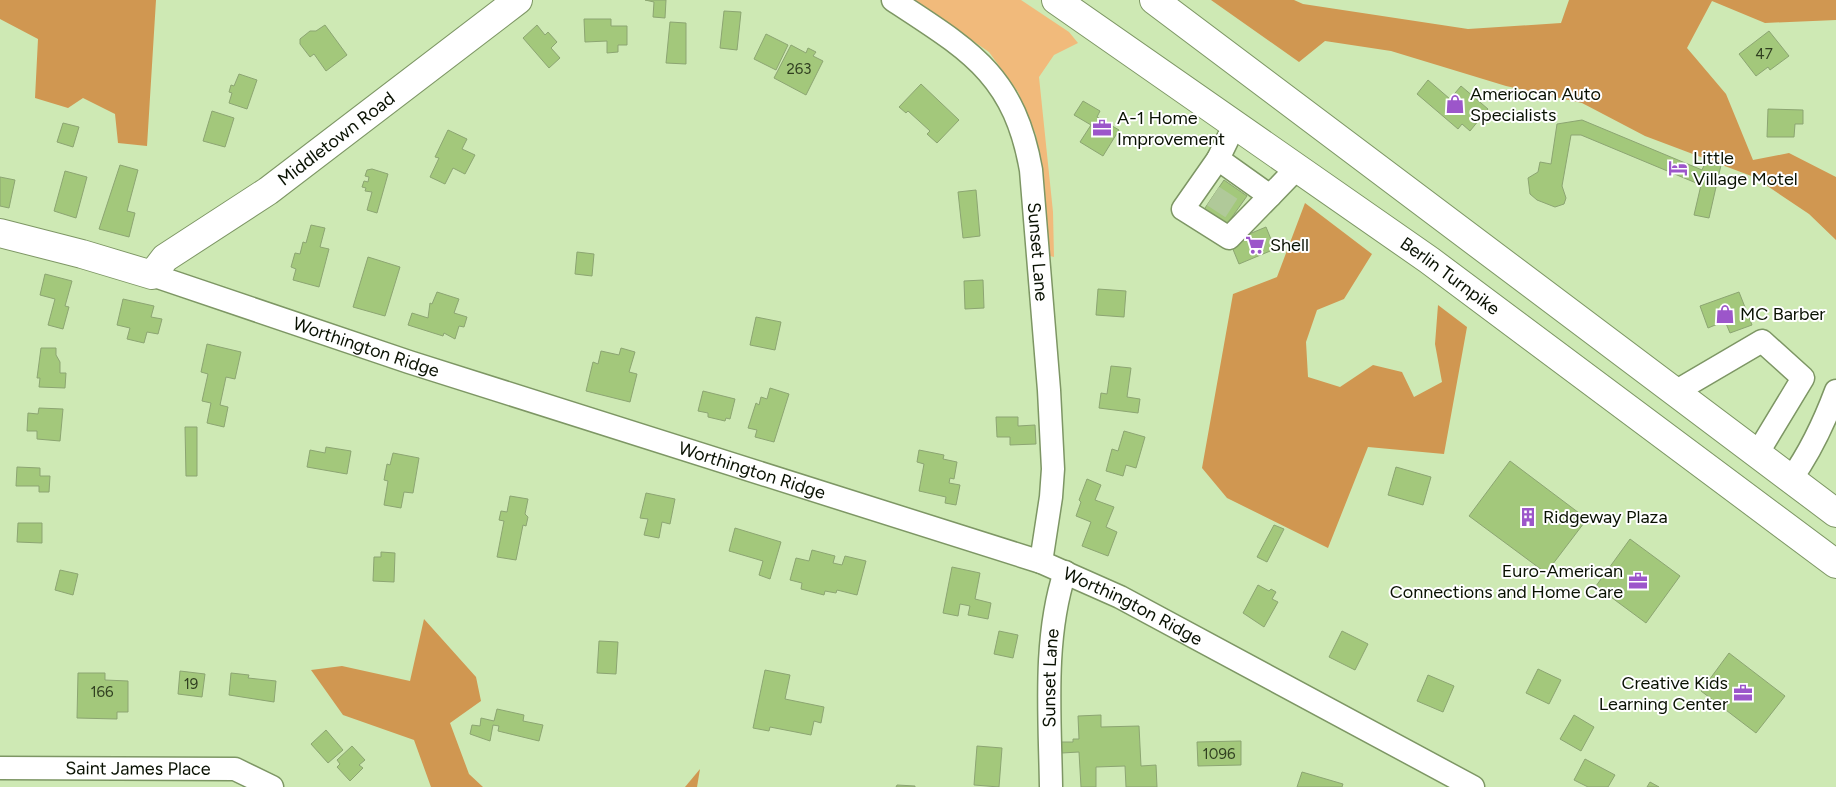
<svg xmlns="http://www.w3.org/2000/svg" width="1836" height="787" font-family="Figtree,sans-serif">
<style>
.green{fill:#f1ba7b}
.forest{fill:#d09751}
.building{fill:#a3c87b;stroke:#8ca572}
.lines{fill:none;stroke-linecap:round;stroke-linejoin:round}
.minor-tunnel{stroke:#b0c999;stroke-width:22;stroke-dasharray:22 11;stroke-linecap:butt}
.minor-casing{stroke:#7d9664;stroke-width:25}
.major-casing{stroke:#7d9664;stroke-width:30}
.highway-casing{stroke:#7d9664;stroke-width:30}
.minor{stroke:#fff;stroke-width:22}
.major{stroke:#fff;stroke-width:28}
.highway{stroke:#fff;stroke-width:28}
.labels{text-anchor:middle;stroke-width:4;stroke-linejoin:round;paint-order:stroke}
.number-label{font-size:15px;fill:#303f20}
.poi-label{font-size:18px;fill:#091102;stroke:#fff;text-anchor:start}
.street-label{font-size:18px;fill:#091102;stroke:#fff}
</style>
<rect width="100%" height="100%" fill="#cee9b4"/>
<!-- green -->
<path class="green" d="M913,0h108l48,32 9,11 -24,12 -15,22 14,135 1,45 -4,-1 -14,-121 -18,-43 -29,-40z"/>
<!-- forest -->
<g class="forest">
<path d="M0,0h156l-9,146 -29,-3 -3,-29 -32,-16 -15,10 -33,-10 3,-59 -38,-20z"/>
<path d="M1211,0h83l9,4 165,25 93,-6 8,-23h267v20l-71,3 -53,-22 -25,47 39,46 27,66 36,-7 47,24v63l-27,-26 -55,-37 -109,-41 -63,-33 -76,-17 -115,-35 -66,-10 -26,21z"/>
<path d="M1305,203l67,51 -28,45 -27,11 -11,32 2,35 32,10 33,-22 29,7 12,25 28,-15 -7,-38 3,-39 29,22 -23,127 -76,-7 -40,101 -101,-50 -25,-30 31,-174 44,-17z"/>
<path d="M424,619l52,58 5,24 -31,22 19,51 14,13h-52l-17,-47 -71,-25 -32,-45 31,-4 68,15z"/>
<path d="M700,769l-3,18h-12z"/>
</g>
<!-- building -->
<g class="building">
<path d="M645,0h21l-1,18 -12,-1 1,-15z"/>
<path d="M724,11l17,1 -4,38 -17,-2z"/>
<path d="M584,19h27v7h16v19h-9v7l-11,1v-12l-22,1z"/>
<path d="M670,22l16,1v41l-20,-1z"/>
<path d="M325,25l22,30 -21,16 -12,-17 -4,3 -10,-13v-5l10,-8h6z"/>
<path d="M537,25l8,10 3,-3 9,10 -6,6 9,10 -11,10 -26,-30z"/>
<path d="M1769,31l20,25 -19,14 -2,-3 -12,9 -17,-22z"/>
<path d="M766,34l22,11 -12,25 -22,-11z"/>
<path d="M791,45l15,8 2,-5 8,4 -3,4 10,5 -17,34 -32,-17z"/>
<path d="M239,74l18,6 -10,29 -18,-6 3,-10 -3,-1 2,-7 3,1z"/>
<path d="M1428,80l22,19 11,-13 27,23 -18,22 -8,-7 -4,5 -41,-35z"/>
<path d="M921,84l38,36 -22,23 -10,-9 3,-3 -22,-20 -2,2 -7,-6z"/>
<path d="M1083,101l17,10 -3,6 22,13 -16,26 -23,-14 11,-17 -17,-10z"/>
<path d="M1768,109l35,1v14h-8l-1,13h-27z"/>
<path d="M212,111l22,7 -9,29 -22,-6z"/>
<path d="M1582,120l120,50 4,-9 15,4 -12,53 -15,-3 7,-30 -120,-50h-10l-9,51 4,12 -2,6 -9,3 -18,-7 -7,-6 -2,-16 10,-6 2,-10 11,2 6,-40z"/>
<path d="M63,123l16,4 -6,20 -16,-5z"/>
<path d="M448,130l19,9 -5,10 13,6 -10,19 -12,-6 -8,16 -15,-7 9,-19 -4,-1z"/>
<path d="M120,165l18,5 -11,41 8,2 -6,24 -30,-8z"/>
<path d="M372,169l16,5 -11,39 -10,-3 5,-18 -7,-1 1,-3 -4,-1 2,-6 4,1 1,-5 -4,-1 2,-6z"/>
<path d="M65,171l22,6 -11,41 -22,-7z"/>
<path d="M0,177l15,3 -6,28 -9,-2z"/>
<path d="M1224,180l23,16 -22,31 -22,-16z"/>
<path d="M976,190l4,46 -17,2 -5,-46z"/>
<path d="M311,225l14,3 -5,19 9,2 -10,38 -26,-7 3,-11 -5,-2 4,-14 5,1 3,-12 3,1z"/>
<path d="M1266,227l9,22 -36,15 -9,-22z"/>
<path d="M577,252l17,2 -2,22 -17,-2z"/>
<path d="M368,257l32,10 -15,49 -32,-9z"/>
<path d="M45,274l27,7 -7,25 4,1 -6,22 -15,-4 7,-26 -15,-4z"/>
<path d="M983,280l1,28 -19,1 -1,-28z"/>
<path d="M1098,289l28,2 -2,26 -28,-2z"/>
<path d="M437,292l22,7 -5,14 13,4 -3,10 -5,-1 -4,13 -11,-6 -1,3 -35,-11 4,-12 16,5 2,-15 2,1z"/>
<path d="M1739,292l13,33 -22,8 -5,-12 -17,7 -8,-22z"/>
<path d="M123,299l31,7 -3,11 11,2 -4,15 -11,-2 -3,11 -17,-4 3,-11 -13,-3z"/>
<path d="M756,317l25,5 -6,28 -25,-5z"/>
<path d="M207,344l34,8 -6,27 -9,-2 -6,28 8,2 -4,20 -17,-4 4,-20 -9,-2 6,-27 -7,-2z"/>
<path d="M41,348h15v7l4,7v11h6l-1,15 -26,-1 1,-9h-3z"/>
<path d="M621,348l14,4 -6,20 8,2 -7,28 -44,-11 7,-29 5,2 3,-13 18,4z"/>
<path d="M1111,366l20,2 -4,29 13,2 -2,14 -39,-5 2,-15 6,1z"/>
<path d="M770,388l19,6 -15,48 -19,-5 2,-7 -9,-2 8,-25 3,2 2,-8 6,2z"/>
<path d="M703,391l32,8 -5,20 -4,-1 -1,3 -17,-4v-4l-10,-2z"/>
<path d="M39,408l24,1 -3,32 -23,-2v-8h-10l1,-18 10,1z"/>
<path d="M996,417h22v9l17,-1 1,19 -26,1v-8h-13z"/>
<path d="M185,427h12v49h-11z"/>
<path d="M1124,431l21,6 -9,31 -10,-3 -3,11 -17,-5 6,-22 6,2z"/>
<path d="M326,447l25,4 -4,23 -40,-7 3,-17 15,3z"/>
<path d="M919,450l25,5 -1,4 14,3 -3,17 -4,-1 -1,5 11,2 -4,20 -11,-2 1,-6 -27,-6 5,-27 -7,-2z"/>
<path d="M393,453l26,5 -6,35 -9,-1 -3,16 -17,-3 4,-24 -4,-1 3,-16 3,1z"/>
<path d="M1510,461l77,58 -41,54 -77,-57z"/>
<path d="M17,467l23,1v8h10l-1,16h-10v-6h-23z"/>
<path d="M1396,467l35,10 -8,28 -35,-10z"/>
<path d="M1087,479l14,6 -6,15 19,7 -8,20 11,5 -9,24 -26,-10 9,-24 -15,-6 5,-14 -2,-2z"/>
<path d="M646,493l29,6 -5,25 -8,-2 -3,16 -15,-3 4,-16 -8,-1z"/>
<path d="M510,496l18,3 -3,15 3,3 -2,9 -3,-1 -7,35 -19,-3 7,-36 -5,-1 2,-9 6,1z"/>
<path d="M18,523h24v20l-25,-1z"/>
<path d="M1274,525l10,4 -17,33 -10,-5z"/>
<path d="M735,528l46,14 -11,37 -11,-4 4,-14 -34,-10z"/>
<path d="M1630,539l50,37 -34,47 -50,-37z"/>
<path d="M812,550l23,6 -2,7 9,2 3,-9 21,5 -9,34 -20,-5 -1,3 -11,-2 -1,4 -23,-6 1,-6 -12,-3 6,-22 13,3z"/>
<path d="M381,552l14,1 -1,29 -21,-1 1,-24h7z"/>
<path d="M952,567l28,6 -5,26 16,4 -3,16 -20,-4 2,-9 -10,-2 -2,12 -15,-3z"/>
<path d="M60,570l18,4 -5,21 -18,-5z"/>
<path d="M1258,585l11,6 2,-2 5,3 -4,7 6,3 -14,25 -21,-14z"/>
<path d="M999,631l19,4 -5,23 -19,-4z"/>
<path d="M1342,631l26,13 -13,26 -26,-13z"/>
<path d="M599,641l19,1 -2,32 -19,-1z"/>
<path d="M1729,653l56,43 -29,37 -55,-42z"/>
<path d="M1538,669l23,11 -12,24 -23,-11z"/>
<path d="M765,670l25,5 -5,24 39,8 -3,16 -7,-2 -3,14 -41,-8 -1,4 -16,-3z"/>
<path d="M180,671l25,3 -3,23 -24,-3z"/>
<path d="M78,673h27v7l23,1v31h-11v7l-40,-1z"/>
<path d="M231,673l18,2 -1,3 28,3 -2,21 -45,-7z"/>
<path d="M1428,675l26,11 -11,26 -26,-11z"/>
<path d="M497,709l27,6 -1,6 20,4 -4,16 -41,-10 1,-5 -6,-1 -3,16 -20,-7 2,-9 8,1 1,-8 13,3z"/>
<path d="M1101,715v12l38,-1 2,40 15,-1 1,22h-31l-1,-21 -29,1v20h-15l-2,-35 -17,1 -1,-11h12v-3h6l-1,-23z"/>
<path d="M1574,715l20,12 -13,24 -21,-12z"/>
<path d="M326,730l17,20 -15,13 -17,-19z"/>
<path d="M1241,741v24l-43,1 -1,-24z"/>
<path d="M352,746l13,14 -6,5 4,3 -13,13 -13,-14 3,-3 -3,-4z"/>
<path d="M977,746l25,2 -3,39 -25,-2z"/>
<path d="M1585,759l30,16 -7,12h-20l-14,-7z"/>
<path d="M1302,772l41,12 -1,3h-45z"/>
<path d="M1650,782l9,5h-12z"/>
<path d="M897,785l18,1v1h-19z"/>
</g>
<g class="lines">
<!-- minor-tunnel -->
<path class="minor-tunnel" d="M1213,196l23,15"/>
<!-- minor casing -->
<g class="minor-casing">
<g id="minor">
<path id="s1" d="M893,0c76,50 121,74 138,170l18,220 4,79 -2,28 -10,65"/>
<path d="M1235,124l-17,35 52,37 28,-29"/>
<path d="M1218,159l-35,50 46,29 41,-42"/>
<path id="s2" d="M152,275l257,87 632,200 79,35 353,190"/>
<path d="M1675,392l87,-51 41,37 -46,76"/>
<path d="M1791,479c20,-28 33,-56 45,-88"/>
<path id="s3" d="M0,768l235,1 37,18"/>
<path id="s4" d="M1051,787c-1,-70 -8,-148 14,-215"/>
</g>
</g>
<!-- major casing -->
<g class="major-casing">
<g id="major">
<path id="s5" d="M0,233l82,21 70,21 13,-17 103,-67 250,-191"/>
</g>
</g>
<!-- highway casing -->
<g class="highway-casing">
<g id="highway">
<path id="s6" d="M1056,0l373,260 407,304"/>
<path d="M1154,0l682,513"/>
</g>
</g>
<!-- minor -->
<use href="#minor" class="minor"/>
<!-- major -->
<use href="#major" class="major"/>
<!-- highway -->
<use href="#highway" class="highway"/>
</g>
<!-- icons -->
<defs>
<g id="shop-bare" transform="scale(1.5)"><path d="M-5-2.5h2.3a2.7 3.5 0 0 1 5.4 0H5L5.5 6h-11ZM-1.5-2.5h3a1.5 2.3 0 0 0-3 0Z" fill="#9c56ca" stroke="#fff" stroke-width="2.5" paint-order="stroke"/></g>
<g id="office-bare" transform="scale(1.5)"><path d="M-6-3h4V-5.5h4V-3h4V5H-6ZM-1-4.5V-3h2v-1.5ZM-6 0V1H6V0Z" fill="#9c56ca" stroke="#fff" stroke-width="2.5" paint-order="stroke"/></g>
<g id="hotel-bare" transform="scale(1.5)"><path d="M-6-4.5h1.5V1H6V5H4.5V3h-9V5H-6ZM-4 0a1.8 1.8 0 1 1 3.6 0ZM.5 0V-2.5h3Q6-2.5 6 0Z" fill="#9c56ca" stroke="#fff" stroke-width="2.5" paint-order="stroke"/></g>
<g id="supermarket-bare" transform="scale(1.5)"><path d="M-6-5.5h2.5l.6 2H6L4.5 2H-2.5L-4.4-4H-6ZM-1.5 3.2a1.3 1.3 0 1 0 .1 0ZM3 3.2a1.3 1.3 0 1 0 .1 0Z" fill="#9c56ca" stroke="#fff" stroke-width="2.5" paint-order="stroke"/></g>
<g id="building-bare" transform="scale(1.5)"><path d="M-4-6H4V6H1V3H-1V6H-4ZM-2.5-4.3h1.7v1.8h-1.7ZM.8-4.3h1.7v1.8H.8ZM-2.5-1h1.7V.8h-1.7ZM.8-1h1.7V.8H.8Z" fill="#9c56ca" stroke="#fff" stroke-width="2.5" paint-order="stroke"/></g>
</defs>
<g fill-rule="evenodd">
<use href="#shop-bare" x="1455" y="104"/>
<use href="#office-bare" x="1102" y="128"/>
<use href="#hotel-bare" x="1678" y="168"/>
<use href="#supermarket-bare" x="1255" y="245"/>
<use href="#shop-bare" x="1725" y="314"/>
<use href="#building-bare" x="1528" y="517"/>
<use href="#office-bare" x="1638" y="581"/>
<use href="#office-bare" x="1743" y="693"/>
</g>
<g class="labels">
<!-- number labels -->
<g class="number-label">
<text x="1764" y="59">47</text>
<text x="799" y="74">263</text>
<text x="191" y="689">19</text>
<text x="102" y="697">166</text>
<text x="1219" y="759">1096</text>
</g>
<!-- poi labels -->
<g class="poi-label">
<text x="1470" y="100">Ameriocan Auto<tspan x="1470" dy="21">Specialists</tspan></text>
<text x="1117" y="124">A-1 Home<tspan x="1117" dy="21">Improvement</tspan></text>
<text x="1693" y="164">Little<tspan x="1693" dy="21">Village Motel</tspan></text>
<text x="1270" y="251">Shell</text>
<text x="1740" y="320">MC Barber</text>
<text x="1543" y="523">Ridgeway Plaza</text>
<text x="1623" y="577" text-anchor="end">Euro-American<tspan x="1623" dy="21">Connections and Home Care</tspan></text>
<text x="1728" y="689" text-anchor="end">Creative Kids<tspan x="1728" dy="21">Learning Center</tspan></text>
</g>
<!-- street labels -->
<g class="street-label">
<text dy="6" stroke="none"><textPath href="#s5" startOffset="388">Middletown Road</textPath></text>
<text dy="6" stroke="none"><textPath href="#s1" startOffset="310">Sunset Lane</textPath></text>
<text dy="6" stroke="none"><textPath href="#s6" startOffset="481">Berlin Turnpike</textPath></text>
<text dy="6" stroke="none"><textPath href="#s2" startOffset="226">Worthington Ridge</textPath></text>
<text dy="6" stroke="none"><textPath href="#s2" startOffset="631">Worthington Ridge</textPath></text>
<text dy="6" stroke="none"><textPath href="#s2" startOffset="1036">Worthington Ridge</textPath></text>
<text dy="6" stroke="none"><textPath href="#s4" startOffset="109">Sunset Lane</textPath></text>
<text dy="6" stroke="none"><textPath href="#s3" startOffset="138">Saint James Place</textPath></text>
</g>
</g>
</svg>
